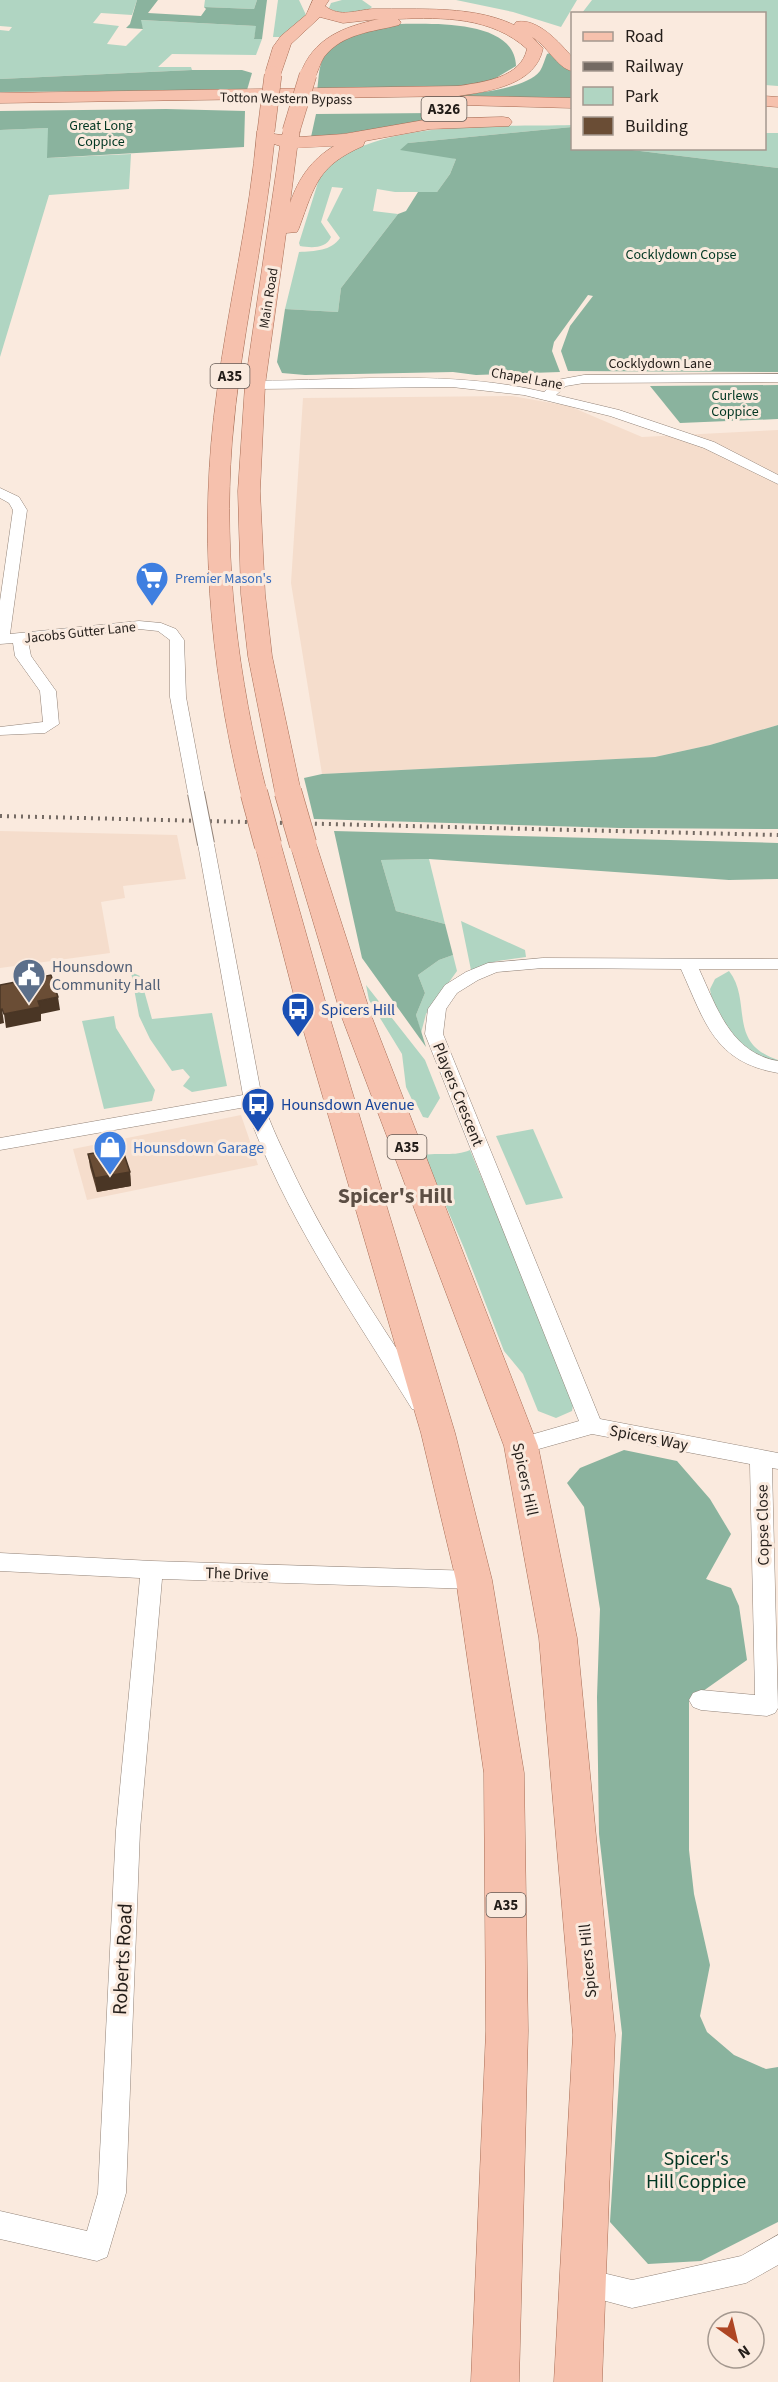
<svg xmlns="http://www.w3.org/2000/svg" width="778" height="2382" font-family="'Source Sans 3',sans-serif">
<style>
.built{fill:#f5ddcc}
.green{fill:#b0d5c2}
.forest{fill:#8ab39e}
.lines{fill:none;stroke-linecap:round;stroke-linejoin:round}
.minor-casing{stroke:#928378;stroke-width:1}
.primary-casing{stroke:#a86d55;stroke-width:1}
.minor{fill:#fff;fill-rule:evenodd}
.primary{fill:#f6c1ad;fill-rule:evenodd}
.rail{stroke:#746a63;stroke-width:4;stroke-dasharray:2 5;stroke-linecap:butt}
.minor-bridge-casing{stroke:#928378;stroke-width:18;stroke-linecap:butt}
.primary-bridge-far1-casing{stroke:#a86d55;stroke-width:18;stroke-linecap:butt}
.primary-bridge-casing{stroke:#a86d55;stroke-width:28;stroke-linecap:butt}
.minor-bridge{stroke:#fff;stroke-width:16}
.primary-bridge-far1{stroke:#f6c1ad;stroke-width:17}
.primary-bridge{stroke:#f6c1ad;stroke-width:27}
.wall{fill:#5b422e}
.shaded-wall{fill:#4a3625}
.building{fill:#6a4d35;stroke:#4a3625;stroke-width:1.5}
.labels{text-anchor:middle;stroke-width:6;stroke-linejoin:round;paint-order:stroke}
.far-street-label{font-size:14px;fill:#231d19;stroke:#faeade}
.far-park-label{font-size:14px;fill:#003622;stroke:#faeade}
.far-shop-label{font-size:14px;fill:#366cbe;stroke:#faeade;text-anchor:start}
.shield{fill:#faeade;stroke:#645a54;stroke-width:1.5}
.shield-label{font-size:15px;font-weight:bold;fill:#231d19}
.service-label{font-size:16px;fill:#4e5e75;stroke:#faeade;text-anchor:start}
.transit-label{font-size:16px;fill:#164399;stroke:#faeade;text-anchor:start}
.street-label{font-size:16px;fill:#231d19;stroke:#faeade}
.shop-label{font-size:16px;fill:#366cbe;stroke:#faeade;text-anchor:start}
.near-street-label{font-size:20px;fill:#231d19;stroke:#faeade}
.near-park-label{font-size:20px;fill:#003622;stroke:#faeade}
.district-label{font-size:22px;font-weight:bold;fill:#5c4e44;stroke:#faeade}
</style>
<rect width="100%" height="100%" fill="#faeade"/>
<!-- built -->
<g class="built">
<path d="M512,396l57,10 73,31 136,-7v295l-68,20 -55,12 -333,17 -31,-191 12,-185z"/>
<path d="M0,831l177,4 9,44 -63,7 2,12 -24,4 9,51 -110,15z"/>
<path d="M241,1115l17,50 -171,35 -14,-51z"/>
</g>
<!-- green -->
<g class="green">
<path d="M0,0h137l-5,15 -31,-2 -8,10 26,3 -12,18 19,2 17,-17 -3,-9 117,6 -3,12 8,1 -6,16 -84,-1 -14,13h33l1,3 -192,9v-49l9,1 3,-4 -12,-1z"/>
<path d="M205,0h52l-3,9 -50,-2z"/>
<path d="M278,0h21l7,15 -24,22h-9z"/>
<path d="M342,0h20l10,7c-9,9 -33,8 -43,1l2,-5z"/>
<path d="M456,0h121l-16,27 -48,-15z"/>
<path d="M592,0h186v86l-13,-1 -1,-71 -182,-1z"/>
<path d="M572,125v2l-164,16 48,16 -6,15 -13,18h-42l-18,-3 -4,22 25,3 -57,74 -3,24 -53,-3 14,-57c16,-1 32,-1 41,-14l-13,-18 16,-32 -11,-1 -11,35 10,15c-5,12 -20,11 -31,9l-1,-3 21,-67c4,-7 11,-11 17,-16 56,-40 167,-33 235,-35z"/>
<path d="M48,128v30l83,-4 -2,35 -80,6 -49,162v-227z"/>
<path d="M765,133h13v35l-154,-19 140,-1z"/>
<path d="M429,859l16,65 -49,-13 -15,-51z"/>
<path d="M461,921l64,29 1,7 -29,4 -26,9z"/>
<path d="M453,955l4,16 -31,43 -5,19 -5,-18 9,-22 -7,-18 21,-15z"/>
<path d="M729,971c24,31 -3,72 49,89l-1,2c-32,-8 -40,-18 -56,-46 -5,-9 -10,-17 -11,-27l5,-10z"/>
<path d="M131,972l9,4 12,43 60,-6 15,73 -35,6 -9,-6 7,-9 -7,-8 -11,2 -22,-32 -11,-23z"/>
<path d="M366,985l59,75 15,38 -12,20 -5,-1 -6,-12 -3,-1 -8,-17 -4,-33 -33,-54z"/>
<path d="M114,1016l2,12 39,62 -3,11 -48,8 -22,-88z"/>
<path d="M533,1129l30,69 -37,7 -30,-69z"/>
<path d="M470,1150l104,250 -2,11 -16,7 -18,-7 -15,-37 -19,-23 -40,-103 -40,-93c16,-3 30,2 46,-5z"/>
</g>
<!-- forest -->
<g class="forest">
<path d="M137,0h21l-10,13 53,3 5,-7 -2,-2 50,2 3,-9h10l-5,39h-8l2,-13 -115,-6 2,9 -17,-1 4,-4z"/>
<path d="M395,24c32,0 120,-6 121,42l-25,15 -19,5 -155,5c2,-12 1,-27 9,-37 15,-20 46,-24 69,-30z"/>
<path d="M553,52l19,20v28l-109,-2 -4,-3c20,-2 68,-7 81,-24 3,-5 5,-12 7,-17z"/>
<path d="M192,70h50l10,3 -5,17 -247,2v-13z"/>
<path d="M166,109l79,2 -1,36 -197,11 1,-30 -48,2v-19z"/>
<path d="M435,113l-1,7c-41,4 -82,15 -123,17l5,-23z"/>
<path d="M572,127v21l52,1 154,19v204l-210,-1 -7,-20 9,-25 23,-30 -5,-1 -34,47 -2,9 8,21 -84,3 -23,-3 -148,3 -23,-2 -5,-11 8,-53 53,3 3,-24 57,-74 8,-3 12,-19h19l13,-18 6,-15 -56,-9 8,-7z"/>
<path d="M778,385v34l-98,4 -30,-37z"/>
<path d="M778,725v104l-158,-1 -306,-9 -10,-41 18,-4 333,-17 55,-12z"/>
<path d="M334,831l444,12v36l-49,1 -300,-21 -48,1 15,51 49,13 8,31 -14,5 -21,15 7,18 -9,22 10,32 -64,-89z"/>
<path d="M624,1450l53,11 33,38 21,35 -25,45 25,9 8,18 8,54 -58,41v149l5,44 16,71 -10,51 7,16 27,23 32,14 12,-2v155l-77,39 -53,3 -38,-42 12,-189 -23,-199 -2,-137 3,-88 -16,-102 -17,-24 13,-15z"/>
</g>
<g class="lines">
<!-- minor casing -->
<g class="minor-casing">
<g id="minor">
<path d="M778,374v8l-194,1 -18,3 -10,9 63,15 95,32 64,33v9l-74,-36 -94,-32 -86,-21 -72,-8 -197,2 -6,-4 6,-4c93,-1 199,-11 289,11l13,-12 27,-5z"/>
<path d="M0,488l19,9 8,13 -17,124 129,-13 22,2 15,6 8,11 2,57 18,96 -2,3 -6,2 -8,-5 -18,-96v-57l-12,-9 -19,-2 -111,12 3,15 25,35 3,33 -14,9 -45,2v-8l43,-5 -3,-31 -25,-35 -2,-13 -13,1v-43l13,-91 -4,-7 -9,-5z"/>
<path d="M206,839l8,5 47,249c6,25 18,49 29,72 38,82 89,156 138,232l3,6 -3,6 -8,2 -8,-2c-60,-97 -128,-194 -166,-302l-246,43v-12l243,-43 -45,-251z"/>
<path d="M543,958l235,1v10h-79c18,39 32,84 79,92v12c-64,-11 -73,-51 -97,-104l-138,-1 -46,4 -19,8 -21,13 -11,16 -3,25 157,385 178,34v16l-6,-1 6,240 -3,5 -8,3 -66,-6 -8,-3 -4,-7 4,-7 8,-3 54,5 -5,-231 -158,-30 -71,20 -8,-2 -3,-6 3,-6 66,-19 -154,-387 3,-25 17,-24 21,-13 22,-9z"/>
<path d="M0,1553l152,8 322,10 8,3 3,6 -3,6 -8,3 -312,-10 -22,251 -14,363 -19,64 -10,4 -97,-22v-28l87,20 11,-38 18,-363 24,-252 -140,-7z"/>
<path d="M778,2235v30l-32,18 -114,25 -60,-16 -4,-10 4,-10 10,-4 50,12 109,-24z"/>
</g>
</g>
<!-- primary casing -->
<g class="primary-casing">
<g id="primary">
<path d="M313,0h16l-4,6c15,12 31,4 48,3 12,0 25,0 37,0 34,0 73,1 104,16l2,-3c21,-5 44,21 56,35v14c-15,-3 -25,-26 -40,-34l11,11c-7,37 -53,43 -85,48l-458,7v-10l458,-7c25,-4 63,-8 69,-37 -35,-32 -84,-32 -129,-30l3,3 -2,3c-27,7 -56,8 -75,32 -4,6 -6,15 -10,22l-6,1 -8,-5c13,-37 43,-48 79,-56l-36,4 -23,-6 -29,27 -12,35h-12l-1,-9 7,-23 8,-11 25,-21z"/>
<path d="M466,96l106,2v10l-112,-3 -2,-4 2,-4z"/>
<path d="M764,96l14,1v10l-14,-1z"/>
<path d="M503,117l6,1 3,4 -3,4 -79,3 -65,12 -2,5c-45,20 -48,38 -64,82l-2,4 -11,1 -21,152 -5,106 5,103 7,62 29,136 -4,6 -9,2 -9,-2 -4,-6 -27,-136 -7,-62 -3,-103 7,-106 35,-239 -6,-2c-10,100 -34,198 -42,298 -9,119 6,236 35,351l-4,6 -9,2 -9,-2 -4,-6c-32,-133 -43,-266 -24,-401 11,-87 33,-174 40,-261l3,-4h12l2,7 8,1 3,-8h12l3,4 -1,6 45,-3 86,-15zM334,146c-23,14 -35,32 -44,57l7,-55z"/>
<path d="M303,836l9,2 4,6 55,171 167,431 39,192 38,397 -13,347h-48l19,-347 -34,-397 -35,-192 -163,-431 -51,-171 4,-6z"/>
<path d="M268,837l10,2 3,6 48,170 126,418 37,147 32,193 4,258 -9,351h-48l15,-351 -2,-258 -28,-193 -35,-147 -122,-418 -44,-170 3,-6z"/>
</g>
</g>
<!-- minor -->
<use href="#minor" class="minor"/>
<!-- primary -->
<use href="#primary" class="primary"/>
<!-- rail -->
<path class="rail" d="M0,816l778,19"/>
<!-- minor-bridge casing -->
<g class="minor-bridge-casing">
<path id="minor-bridge" d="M196,793l10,51"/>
</g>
<!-- primary-bridge-far1 casing -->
<g class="primary-bridge-far1-casing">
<g id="primary-bridge-far1">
<path d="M266,131l7,-56"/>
<path d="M291,131l17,-56"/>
</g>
</g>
<!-- primary-bridge casing -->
<g class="primary-bridge-casing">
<g id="primary-bridge">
<path d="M288,792l15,52"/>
<path d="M254,793l14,52"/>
</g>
</g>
<!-- minor-bridge -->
<use href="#minor-bridge" class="minor-bridge"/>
<!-- primary-bridge-far1 -->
<use href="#primary-bridge-far1" class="primary-bridge-far1"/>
<!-- primary-bridge -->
<use href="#primary-bridge" class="primary-bridge"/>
</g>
<!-- wall -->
<path class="wall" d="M88,1154l42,18 1,14 -34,6 -7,-25z"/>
<!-- shaded-wall -->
<g class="shaded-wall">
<path d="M58,997l2,13 -19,4v7l-35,7 -2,-14 34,-13z"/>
<path d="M2,1009l2,14 -4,1v-14z"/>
<path d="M130,1172l1,14 -34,6 -2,-14z"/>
</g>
<!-- building -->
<g class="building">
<path d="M51,975l7,22 -20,4 2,6 -36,7 -2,-5 -2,1v-25z"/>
<path d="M122,1148l8,24 -35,6 -7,-24z"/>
</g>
<!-- icons -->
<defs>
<g id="supermarket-pin" transform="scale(1.725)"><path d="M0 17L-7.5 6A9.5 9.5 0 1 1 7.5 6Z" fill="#3f7fe0" stroke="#faeade"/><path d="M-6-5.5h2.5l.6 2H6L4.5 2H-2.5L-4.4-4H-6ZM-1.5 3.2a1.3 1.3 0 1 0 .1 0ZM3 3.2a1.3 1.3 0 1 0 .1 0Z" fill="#fff"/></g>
<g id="civic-pin" transform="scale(1.725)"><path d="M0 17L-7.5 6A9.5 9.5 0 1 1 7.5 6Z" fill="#5c6f8a" stroke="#faeade"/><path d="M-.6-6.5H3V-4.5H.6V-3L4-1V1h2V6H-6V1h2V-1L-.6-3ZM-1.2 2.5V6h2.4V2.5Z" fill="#fff"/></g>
<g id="bus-pin" transform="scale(1.725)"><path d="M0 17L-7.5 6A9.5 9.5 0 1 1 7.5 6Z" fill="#1a4fb4" stroke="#faeade"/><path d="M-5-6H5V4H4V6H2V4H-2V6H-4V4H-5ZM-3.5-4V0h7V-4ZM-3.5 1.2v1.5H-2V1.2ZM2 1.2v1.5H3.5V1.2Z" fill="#fff"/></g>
<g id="shop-pin" transform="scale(1.725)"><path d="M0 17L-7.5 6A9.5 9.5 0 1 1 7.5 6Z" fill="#3f7fe0" stroke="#faeade"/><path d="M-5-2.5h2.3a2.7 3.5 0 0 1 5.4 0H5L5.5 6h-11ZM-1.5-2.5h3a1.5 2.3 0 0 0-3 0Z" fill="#fff"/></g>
</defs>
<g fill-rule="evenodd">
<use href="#supermarket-pin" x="152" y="578"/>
<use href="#civic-pin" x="29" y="975"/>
<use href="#bus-pin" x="298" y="1009"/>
<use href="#bus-pin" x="258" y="1104"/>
<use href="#shop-pin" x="110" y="1147"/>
</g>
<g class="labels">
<!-- far-street labels -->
<g class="far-street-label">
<text transform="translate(286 98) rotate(1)" y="5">Totton Western Bypass</text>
<text transform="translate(268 298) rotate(-81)" y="5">Main Road</text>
<text x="660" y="368">Cocklydown Lane</text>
<text transform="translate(527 378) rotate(10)" y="5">Chapel Lane</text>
<text transform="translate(80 632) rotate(-6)" y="5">Jacobs Gutter Lane</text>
</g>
<!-- far-park labels -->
<g class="far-park-label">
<text x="101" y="130">Great Long<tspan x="101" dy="16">Coppice</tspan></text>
<text x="681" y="259">Cocklydown Copse</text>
<text x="735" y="400">Curlews<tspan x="735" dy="16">Coppice</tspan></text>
</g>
<!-- far-shop labels -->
<g class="far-shop-label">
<text x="175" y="583">Premier Mason's</text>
</g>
<!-- shield labels -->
<g class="shield">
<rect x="421.5" y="97" width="45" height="24" rx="4.5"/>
<rect x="210.5" y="364" width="39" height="24" rx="4.5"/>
<rect x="387.5" y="1135" width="39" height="24" rx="4.5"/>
<rect x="486.5" y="1893" width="39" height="24" rx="4.5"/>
</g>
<g class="shield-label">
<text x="444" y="114">A326</text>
<text x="230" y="381">A35</text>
<text x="407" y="1152">A35</text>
<text x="506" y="1910">A35</text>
</g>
<!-- service labels -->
<g class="service-label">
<text x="52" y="972">Hounsdown<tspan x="52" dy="18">Community Hall</tspan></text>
</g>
<!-- transit labels -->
<g class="transit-label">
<text x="321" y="1015">Spicers Hill</text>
<text x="281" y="1110">Hounsdown Avenue</text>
</g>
<!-- street labels -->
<g class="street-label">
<text transform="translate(459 1094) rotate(68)" y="6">Players Crescent</text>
<text transform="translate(649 1437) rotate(11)" y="6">Spicers Way</text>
<text transform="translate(526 1479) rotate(78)" y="6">Spicers Hill</text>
<text transform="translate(762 1525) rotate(-91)" y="6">Copse Close</text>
<text transform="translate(237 1573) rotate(2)" y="6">The Drive</text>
<text transform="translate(587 1961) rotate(-95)" y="6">Spicers Hill</text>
</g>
<!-- shop labels -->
<g class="shop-label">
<text x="133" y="1153">Hounsdown Garage</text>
</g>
<!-- near-street labels -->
<g class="near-street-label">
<text transform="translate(122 1959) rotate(-87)" y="7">Roberts Road</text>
</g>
<!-- near-park labels -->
<g class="near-park-label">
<text x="696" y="2165">Spicer's<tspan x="696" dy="23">Hill Coppice</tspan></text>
</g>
<!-- district labels -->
<g class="district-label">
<text x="395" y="1203">Spicer's Hill</text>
</g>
</g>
<!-- legend -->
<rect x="571" y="12" width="195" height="138" fill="#faeade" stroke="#a4988f" stroke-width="1.5"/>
<rect x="583" y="32" width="30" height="9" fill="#f6c1ad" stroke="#a4988f" stroke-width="1.5"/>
<text x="625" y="42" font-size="18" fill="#231d19">Road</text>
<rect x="583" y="62" width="30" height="9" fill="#746a63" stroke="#a4988f" stroke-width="1.5"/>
<text x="625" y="72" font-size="18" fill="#231d19">Railway</text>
<rect x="583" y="87" width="30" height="18" fill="#b0d5c2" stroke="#a4988f" stroke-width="1.5"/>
<text x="625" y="102" font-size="18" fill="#231d19">Park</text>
<rect x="583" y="117" width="30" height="18" fill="#6a4d35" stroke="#a4988f" stroke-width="1.5"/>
<text x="625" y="132" font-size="18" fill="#231d19">Building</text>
<!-- north arrow -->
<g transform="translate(736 2340) rotate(146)"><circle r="28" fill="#faeade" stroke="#a4988f" stroke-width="1.5"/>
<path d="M0-4.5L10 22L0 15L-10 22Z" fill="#ae4624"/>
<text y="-9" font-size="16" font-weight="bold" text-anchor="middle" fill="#231d19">N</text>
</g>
</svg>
